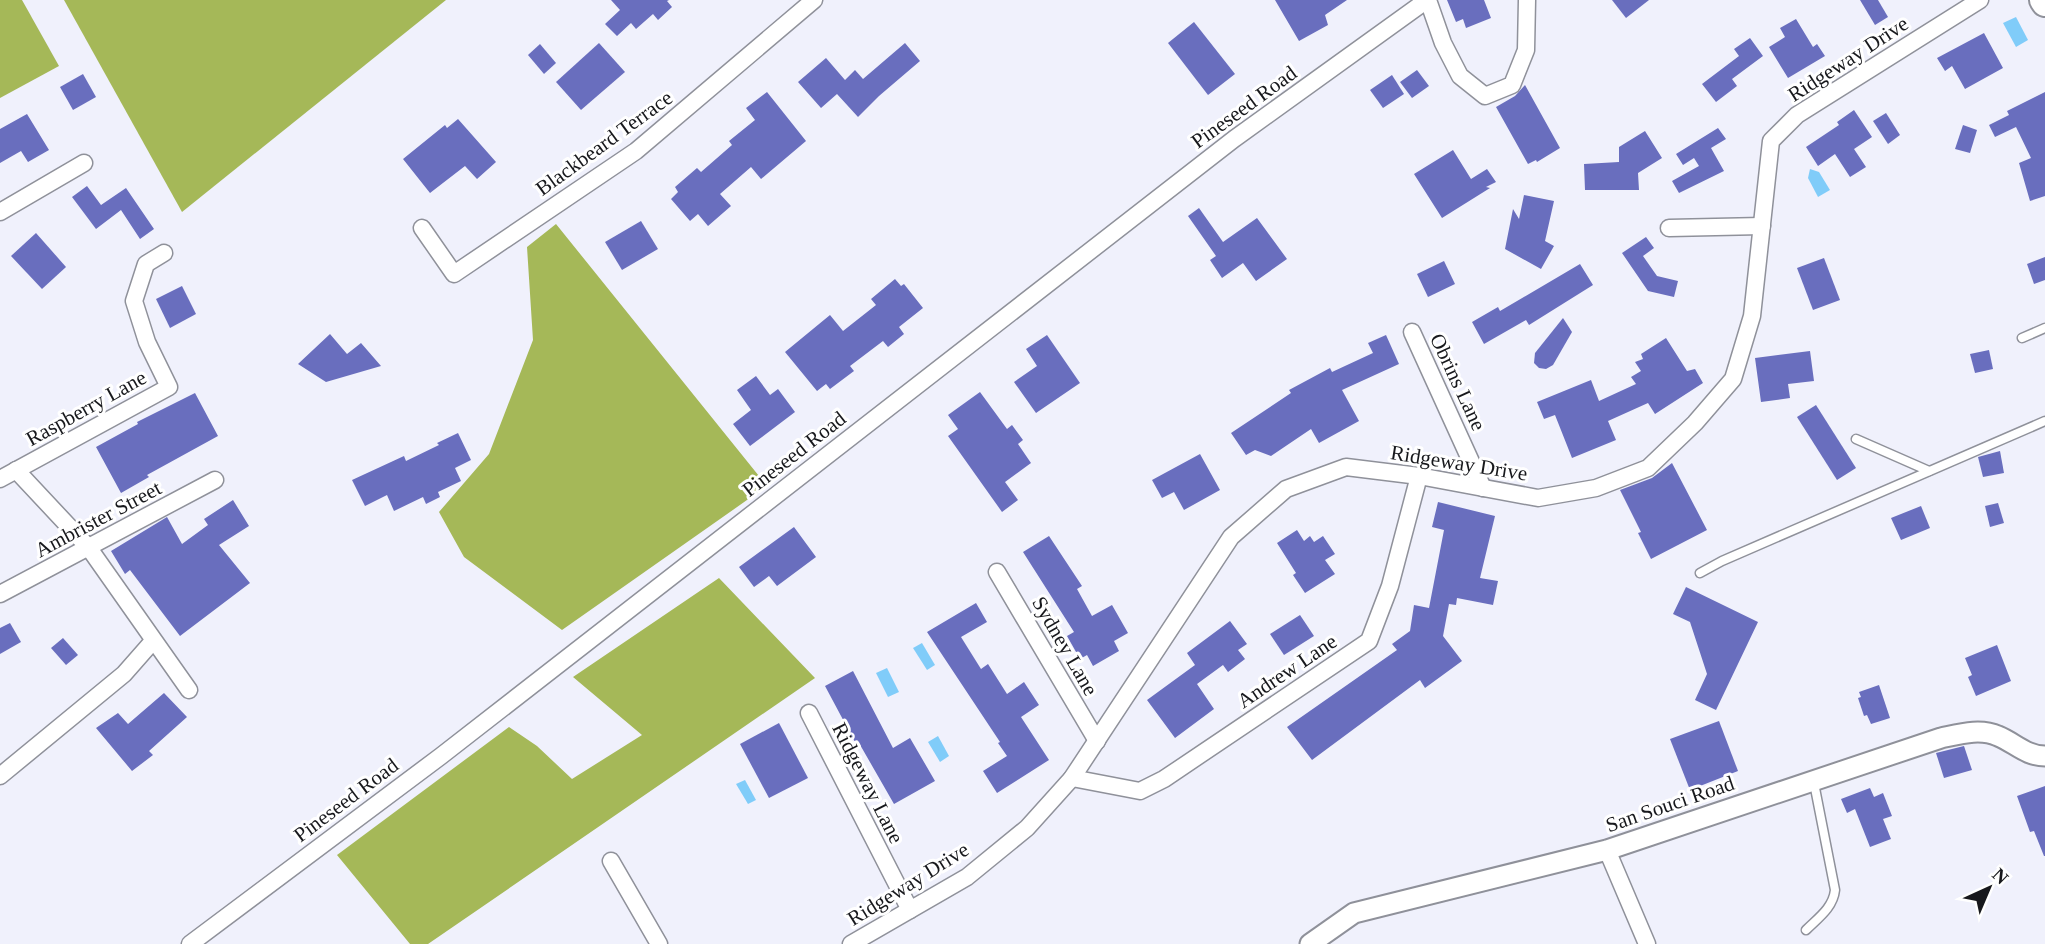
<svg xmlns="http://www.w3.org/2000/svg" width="2045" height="944" font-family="'Times New Roman',serif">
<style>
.forest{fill:#a5b858}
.water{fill:#80ccf9}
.building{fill:#696ebe}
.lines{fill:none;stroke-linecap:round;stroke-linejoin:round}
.service-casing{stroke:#8f919a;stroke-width:11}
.minor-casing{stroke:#8f919a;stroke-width:19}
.tertiary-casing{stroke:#8f919a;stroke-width:23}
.trunk-casing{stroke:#8f919a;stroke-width:30}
.service{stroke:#fff;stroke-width:8}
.minor{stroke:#fff;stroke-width:16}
.tertiary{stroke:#fff;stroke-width:19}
.trunk{stroke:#fff;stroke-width:26}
.labels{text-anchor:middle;stroke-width:6;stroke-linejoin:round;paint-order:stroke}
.street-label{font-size:21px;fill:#17181c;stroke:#fff}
</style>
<rect width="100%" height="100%" fill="#f0f1fc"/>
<!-- forest -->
<g class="forest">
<path d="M0,0h22l37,66 -59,32z"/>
<path d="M64,0h382l-264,212z"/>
<path d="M556,224l211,262 -205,144 -98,-73 -25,-45 50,-58 44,-114 -6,-93z"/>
<path d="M719,578l96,100 -387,266h-18l-73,-89 172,-128 28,19 35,33 70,-44 -69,-58z"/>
</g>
<!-- water -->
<g class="water">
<path d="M2016,17l12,23 -12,7 -13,-24z"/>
<path d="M1810,169l9,3 11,18 -12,7 -10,-19z"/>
<path d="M922,643l13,22 -8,5 -14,-22z"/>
<path d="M887,668l12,24 -11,5 -12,-24z"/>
<path d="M938,736l11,20 -9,6 -12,-20z"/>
<path d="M745,780l11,20 -8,4 -12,-20z"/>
</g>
<!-- building -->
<g class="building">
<path d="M611,0h58l-2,1 5,6 -14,13 -5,-6 -17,15 -5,-6 -14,13 -12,-12 15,-14z"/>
<path d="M1275,0h72l-22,15 3,10 -29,16z"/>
<path d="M1447,0h37l7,18 -25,10 -3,-9 -7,3z"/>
<path d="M1612,0h37l-23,18z"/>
<path d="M1860,0h18l10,17 -13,8z"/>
<path d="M1796,19l17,28 4,-3 8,12 -37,22 -19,-31 16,-10 -5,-9z"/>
<path d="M1194,22l41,52 -27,21 -40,-52z"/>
<path d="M1984,33l19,35 -38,21 -13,-23 -7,5 -8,-13z"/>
<path d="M1750,38l13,18 -31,23 5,7 -21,16 -14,-18 37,-28 -5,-7z"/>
<path d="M599,43l26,29 -44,38 -25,-28z"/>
<path d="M905,43l15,18 -41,35 -21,21 -21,-23 -16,14 -23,-26 28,-24 19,22 10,-10 8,9z"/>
<path d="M540,44l16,19 -12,11 -16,-19z"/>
<path d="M1417,70l12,16 -17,12 -12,-16z"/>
<path d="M83,74l13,23 -23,13 -13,-23z"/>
<path d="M1392,75l12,19 -21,14 -13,-18z"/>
<path d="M1525,85l35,63 -23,14 -1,-2 -8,4 -32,-57 19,-11z"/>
<path d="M767,92l39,49 -45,38 -10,-12 -31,27 11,12 -23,20 -10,-12 -8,7 -19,-22 7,-7 -3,-5 22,-19 4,4 31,-27 -3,-4 26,-21 -9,-12z"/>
<path d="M2045,92v104l-15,5 -11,-38 12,-5 -15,-31 -21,10 -6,-12 20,-10 -2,-4z"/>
<path d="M1854,110l18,27 -18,12 12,18 -16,10 -15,-23 -17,12 -12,-19 33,-22 -2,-3z"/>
<path d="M1886,113l14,22 -12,9 -15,-23z"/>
<path d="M27,114l22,36 -21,12 -7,-11 -21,12v-34z"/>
<path d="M458,119l38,43 -19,17 -12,-13 -35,27 -27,-34 42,-34 2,3z"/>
<path d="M1963,125l14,5 -7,23 -15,-4z"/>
<path d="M1718,128l8,11 -15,9 13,23 -45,22 -7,-12 27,-15 -5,-8 -11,7 -7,-11z"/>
<path d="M1645,131l17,27 -24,15 1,17h-54l-1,-26 35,-2v-15z"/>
<path d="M1453,150l18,29 16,-10 9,13 -10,5 4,1 -48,30 -28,-44z"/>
<path d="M87,186l14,19 25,-17 28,41 -14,10 -19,-29 -25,19 -24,-32z"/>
<path d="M1524,195l30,6 -9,40 9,5 -13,23 -36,-20 8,-40 6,10z"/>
<path d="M1199,208l24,34 34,-24 30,41 -31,22 -13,-18 -21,15 -12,-18 6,-4 -28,-40z"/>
<path d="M641,221l17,28 -36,21 -17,-28z"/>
<path d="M36,233l30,34 -24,22 -31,-33z"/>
<path d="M1646,237l8,11 -11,8 14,20 21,5 -4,16 -26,-6 -26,-38z"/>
<path d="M2045,257v23l-11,4 -7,-20z"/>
<path d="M1824,258l16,42 -27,10 -16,-42z"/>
<path d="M1444,261l11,23 -27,13 -11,-23z"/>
<path d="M1580,264l13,21 -64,40 -3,-5 -42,24 -12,-22 26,-15 2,4z"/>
<path d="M895,279l6,7 3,-2 19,24 -24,19 5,7 -16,13 -5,-6 -33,25 4,5 -24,18 -4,-5 -9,7 -32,-39 45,-37 13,16 33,-26 -5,-6z"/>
<path d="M182,286l14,28 -26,14 -14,-29z"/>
<path d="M1563,318l9,14 -19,33 -7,4 -7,-1 -5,-5 1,-10z"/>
<path d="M330,334l17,20 14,-11 20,23 -55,16 -28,-18z"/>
<path d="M1047,335l33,48 -44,30 -22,-31 23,-16 -11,-17z"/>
<path d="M1386,335l13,29 -57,26 17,31 -40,22 -8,-14 -40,27 -16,-6 -9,5 -15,-22 60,-40 -2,-3 41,-22 2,4 41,-19 -5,-10z"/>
<path d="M1666,338l21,33 8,-2 8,14 -48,31 -7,-11 -40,18 8,19 -44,18 -17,-43 -11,4 -7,-17 54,-22 8,21 37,-17 -5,-7 10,-6 -6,-9 8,-3 -2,-5z"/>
<path d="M1989,350l4,19 -18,4 -5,-19z"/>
<path d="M1810,351l4,30 -26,3 2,14 -29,4 -6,-44z"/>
<path d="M756,376l14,19 8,-6 17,23 -45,34 -17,-22 18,-14 -14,-20z"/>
<path d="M980,392l27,37 5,-4 11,15 -5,4 13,19 -26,19 13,18 -16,12 -54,-76 10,-7 -10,-14z"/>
<path d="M195,393l23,43 -71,39 2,2 -28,16 -25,-46 42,-23 -1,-2z"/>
<path d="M1816,405l40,63 -19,12 -40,-63z"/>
<path d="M458,433l13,27 -16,8 6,13 -23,11 2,5 -14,7 -3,-7 -29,14 -7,-16 -22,11 -13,-26 52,-24 2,5 33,-16 -2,-2z"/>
<path d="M2000,451l4,22 -21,4 -5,-20z"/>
<path d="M1200,454l20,36 -36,20 -10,-18 -12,6 -10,-18z"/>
<path d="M1672,463l35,67 -56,29 -13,-26 3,-1 -21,-42 32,-12z"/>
<path d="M233,500l16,26 -30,19 31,38 -70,53 -50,-66 -5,4 -14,-23 56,-34 15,27 26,-19 -4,-6z"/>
<path d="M1438,502l57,14 -15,62 18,3 -5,24 -36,-7 -1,7 -7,-1 -6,32 19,25 -37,27 -5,-8 -108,80 -25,-33 110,-77 -5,-6 18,-13 4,-26 15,3 15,-78 -12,-3z"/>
<path d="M1998,503l6,20 -14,4 -5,-21z"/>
<path d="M1921,506l9,22 -29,12 -10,-22z"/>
<path d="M794,527l22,30 -39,29 -8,-10 -15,11 -15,-20z"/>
<path d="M1297,530l7,11 6,-5 4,6 9,-6 12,18 -10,6 10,14 -30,19 -12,-18 3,-2 -19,-30z"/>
<path d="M1049,536l33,50 -5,3 15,27 20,-11 16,28 -14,8 5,10 -26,15 -6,-11 -7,4 -13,-23 7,-4 -51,-80z"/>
<path d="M1686,587l72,35 -42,88 -21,-10 12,-26 -17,-52 -17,-8z"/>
<path d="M976,603l11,19 -26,15 20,32 7,-5 19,30 17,-12 15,23 -18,12 28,43 -52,33 -14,-22 24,-15 -9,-13 2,-1 -73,-110z"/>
<path d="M1300,615l14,21 -30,19 -14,-21z"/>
<path d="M1230,621l17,23 -9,6 7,9 -17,13 -5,-7 -26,19 17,25 -39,29 -28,-38 48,-35 -8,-12z"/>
<path d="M10,623l11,19 -21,12v-26z"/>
<path d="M63,638l15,17 -12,10 -15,-17z"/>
<path d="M1997,645l14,36 -35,15 -8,-19 4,-2 -7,-17z"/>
<path d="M853,671l40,77 17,-10 25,43 -41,23 -35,-61 -3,1 -31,-58z"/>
<path d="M1879,685l11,33 -19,6 -4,-9 -3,1 -6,-18 3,-1 -2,-5z"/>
<path d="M164,693l23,24 -38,34 4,4 -21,16 -36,-43 22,-15 10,11z"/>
<path d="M1719,721l19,50 -48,19 -20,-51z"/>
<path d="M779,723l29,55 -39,20 -29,-54z"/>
<path d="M1964,746l8,24 -28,8 -8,-25z"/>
<path d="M2045,786v70h-1l-10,-25 -4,1 -13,-36z"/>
<path d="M1870,788l4,9 9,-4 9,23 -9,3 8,20 -21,8 -15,-38 -8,4 -6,-14z"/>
</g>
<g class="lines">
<!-- service casing -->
<g class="service-casing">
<g id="service">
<path d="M2022,338l23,-10"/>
<path d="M1856,439l73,32"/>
<path d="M1700,573l22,-12 323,-140"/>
<path d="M1806,930c12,-12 27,-22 29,-40l-21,-107"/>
</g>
</g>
<!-- minor casing -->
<g class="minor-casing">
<g id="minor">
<path d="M1428,0l15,43 17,33 25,20 27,-11 14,-35 1,-50"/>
<path d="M0,212l84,-49"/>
<path d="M422,228l32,46 182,-123 178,-151"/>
<path d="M1669,228l93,-2"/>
<path d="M1412,332l71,156"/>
<path d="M16,470l73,78 100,142"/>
<path d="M0,479l169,-92 -22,-45 -13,-41 12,-37 18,-11"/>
<path d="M997,572l100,169"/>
<path d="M0,594l215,-114"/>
<path d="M809,713l101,197"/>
<path d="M0,776l124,-102 29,-33"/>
<path d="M1072,778l68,13 24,-12 205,-138 21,-55 29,-110"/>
<path d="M1607,850l40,94"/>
<path d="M611,861l48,83"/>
<path d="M190,944l251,-188 793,-617 193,-139"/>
<path d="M851,944l116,-67 60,-49 45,-50 159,-241 55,-48 60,-22 73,9 119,22 58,-10 52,-20 47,-45 38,-44 19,-63 19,-175 26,-26 183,-115"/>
</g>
</g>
<!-- tertiary casing -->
<g class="tertiary-casing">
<path id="tertiary" d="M1310,944l44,-31 253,-63 334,-112c19,-4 39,-10 57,-2 17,7 28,20 47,20"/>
</g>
<!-- trunk casing -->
<g class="trunk-casing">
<path id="trunk" d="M2043,0l2,3"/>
</g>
<!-- service -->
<use href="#service" class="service"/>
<!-- minor -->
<use href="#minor" class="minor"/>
<!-- tertiary -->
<use href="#tertiary" class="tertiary"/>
<!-- trunk -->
<use href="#trunk" class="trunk"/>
</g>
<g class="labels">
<!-- street labels -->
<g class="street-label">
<text transform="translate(1848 59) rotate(-33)" y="7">Ridgeway Drive</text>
<text transform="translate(1244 107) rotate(-36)" y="7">Pineseed Road</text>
<text transform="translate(604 143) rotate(-36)" y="7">Blackbeard Terrace</text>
<text transform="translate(1458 382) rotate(65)" y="7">Obrins Lane</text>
<text transform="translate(86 408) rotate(-29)" y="7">Raspberry Lane</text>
<text transform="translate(794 454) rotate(-38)" y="7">Pineseed Road</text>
<text transform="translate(1459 463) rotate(9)" y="7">Ridgeway Drive</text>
<text transform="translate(98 519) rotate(-28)" y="7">Ambrister Street</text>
<text transform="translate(1065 646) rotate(60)" y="7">Sydney Lane</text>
<text transform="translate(1287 671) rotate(-34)" y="7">Andrew Lane</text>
<text transform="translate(868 783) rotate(63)" y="7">Ridgeway Lane</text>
<text transform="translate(346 800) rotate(-37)" y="7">Pineseed Road</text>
<text transform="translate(1670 804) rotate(-19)" y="7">San Souci Road</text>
<text transform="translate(908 884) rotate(-32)" y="7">Ridgeway Drive</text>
</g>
</g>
<!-- north arrow -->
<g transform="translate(1989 888) rotate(44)" stroke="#ffffff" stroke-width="5" paint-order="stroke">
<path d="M0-5L12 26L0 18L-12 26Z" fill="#17181c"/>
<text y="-10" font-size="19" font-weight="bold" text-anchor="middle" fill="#17181c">N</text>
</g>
</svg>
